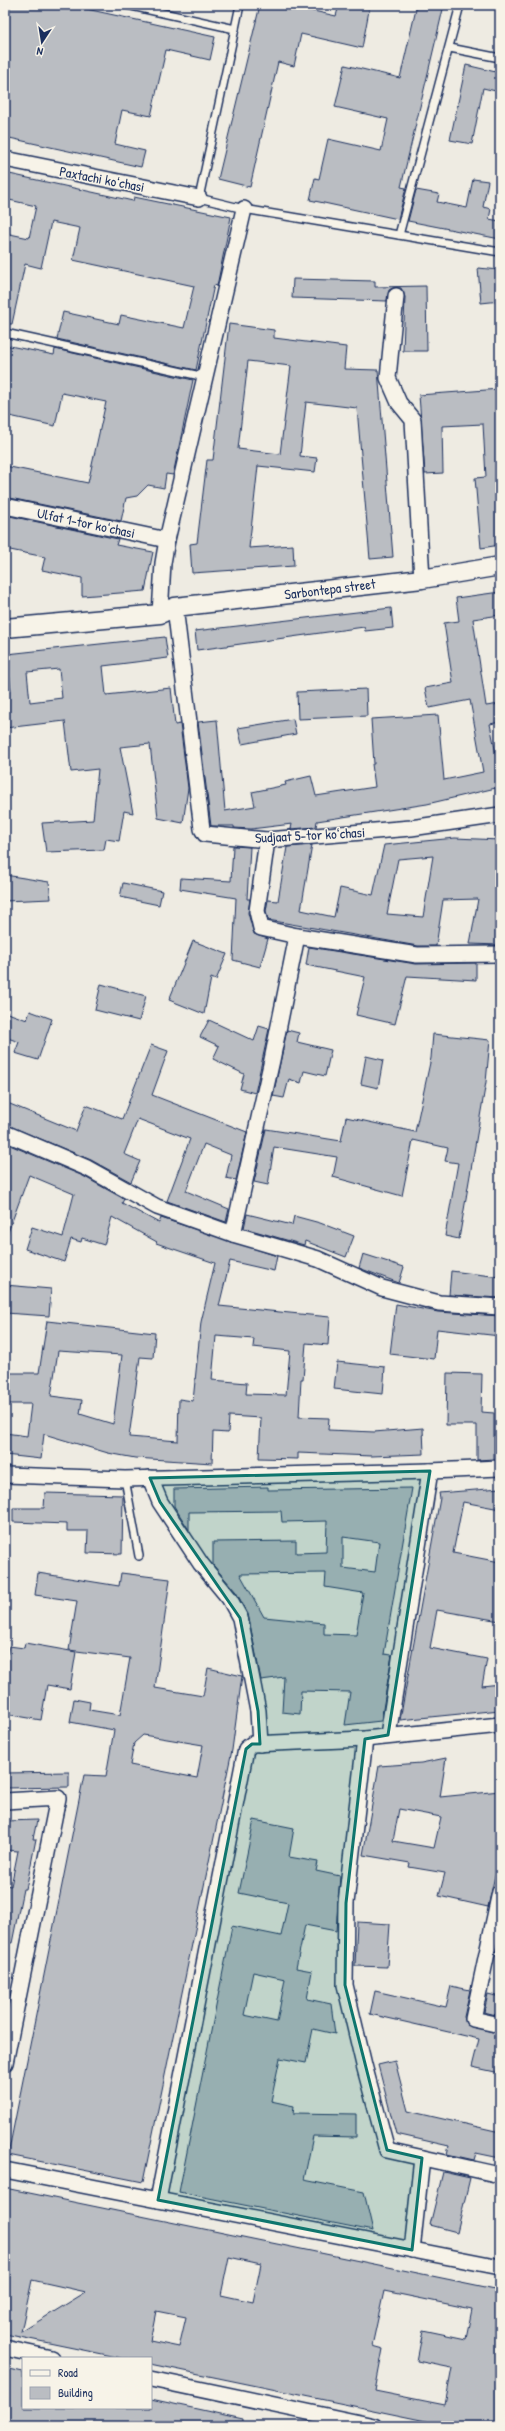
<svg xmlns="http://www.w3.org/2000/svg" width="505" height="2431" font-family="'Patrick Hand',sans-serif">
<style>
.building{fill:#babdc2;stroke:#1b2f5e;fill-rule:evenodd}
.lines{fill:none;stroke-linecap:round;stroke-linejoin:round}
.service-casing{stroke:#1b2f5e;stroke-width:10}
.minor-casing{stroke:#1b2f5e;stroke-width:18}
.tertiary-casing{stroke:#1b2f5e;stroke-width:21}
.service{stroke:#f7f3e8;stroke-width:7}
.minor{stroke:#f7f3e8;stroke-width:15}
.tertiary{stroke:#f7f3e8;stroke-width:18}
.marked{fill:#0f766e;fill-opacity:0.2;stroke:#0f766e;stroke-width:3;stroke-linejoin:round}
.labels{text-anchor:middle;stroke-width:3;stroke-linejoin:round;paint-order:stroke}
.street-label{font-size:14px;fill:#1b2f5e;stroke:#f7f3e8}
</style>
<rect width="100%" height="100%" fill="#eeebe2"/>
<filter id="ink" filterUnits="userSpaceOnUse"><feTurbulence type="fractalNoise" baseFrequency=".025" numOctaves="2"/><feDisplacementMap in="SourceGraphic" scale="8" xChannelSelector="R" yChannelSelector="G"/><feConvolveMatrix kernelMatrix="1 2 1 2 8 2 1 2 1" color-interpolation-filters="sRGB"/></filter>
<g filter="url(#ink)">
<!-- building -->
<g class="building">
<path d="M5,5h63l147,32 -5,23 -44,-10 -15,66 -29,-6 -7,34 30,7 -4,16 -136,-30z"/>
<path d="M260,5h26l50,11 3,-11h31l-8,43 -61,-14 -7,32 -16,-4 -28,125 -32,-8z"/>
<path d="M417,5h27l-43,182 5,1 -8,31 -88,-19 5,-22 4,1 9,-40 53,12 7,-32 -53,-12 10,-42 55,13z"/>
<path d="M466,65l34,8v19l-17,-4 -11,56 -22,-4z"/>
<path d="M5,173l128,28 1,-4 97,20 -14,69 -3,-1 -18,85 -139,-31 6,-27 56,12 2,-9 63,13 10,-42 -121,-26 7,-32 -29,-6 -10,46 -16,-4 -13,60h-7v-91l24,5 7,-32 -31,-7z"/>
<path d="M473,179l15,2 -5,26 8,2 -2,10 11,2v18l-92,-18 8,-31 23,4 -2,8 30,6z"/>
<path d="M478,268l22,2v31l-19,2z"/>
<path d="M293,279l82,2v6l51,-1 1,65h-24l2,-54 -4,-9h-8l-4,2 -2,11 -95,-3z"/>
<path d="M229,324l45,6v8l72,9 -2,22 34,1 15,187 -23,2 -13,-151 -51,-6 -6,54 17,2 -2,14 -57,-6 -9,82 44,-3 1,21 -102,7 -2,-29 7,-1 10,-83h6zM248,361l43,5 -11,88 -42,-5z"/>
<path d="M5,345l49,10 1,-6 138,31 -20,95 -7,-1 -2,14 -16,-3 -11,11 -11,2 -5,23 -116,-24v-31l83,17 18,-81 -44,-9 -7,33 -50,-11z"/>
<path d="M500,389v156l-19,3 -6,-70 11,-1 -3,-53 -41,2 1,47 -18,1 -6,-79z"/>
<path d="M5,515l113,24 -2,6 37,7 -8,39 -63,5v-18l-40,-8 3,-13 -40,-8z"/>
<path d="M500,592v23l-27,4 13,87 14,-2v18l-10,2 10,50v13l-73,17 -110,17 -1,6 -25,2 1,-5 -41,5 -17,-1v-2h-23l-13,-104 19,-2 8,91 30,-5 -3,-14 34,-7 -1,-3 26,-6 5,20 59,-9 -3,-23h2l-3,-45 67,-4 6,65 39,-8 -13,-72 -41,8 -4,-20 28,-5 -9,-60 15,-2 -3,-23z"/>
<path d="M391,608l2,20 -28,3 -1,-4 -167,23 -2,-19z"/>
<path d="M165,637l3,21 -65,8 3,29 65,-7 4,37 5,-1 8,64 -5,35 -25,-5 -8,-74 -30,3 13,66 -9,-2 -5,30 -13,-2 -2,11 -58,2 -4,-29 51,-3 5,-51 -27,3 -6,-51 -60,7v-37l6,-1 -4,-36zM59,669l3,29 -32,4 -3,-30z"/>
<path d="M366,689l1,27 -69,3 -1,-27z"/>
<path d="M293,719l3,15 -54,10 -4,-16z"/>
<path d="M455,838l45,2v105l-30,-1 8,-45 -35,1 -7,46h-18l-150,-26 -2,-9 2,-11 10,1 9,-54 25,-2 -11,65 33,7 6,-29 33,7 11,-50zM433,856l-10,61 -36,-3 11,-55z"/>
<path d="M233,846l17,1 -3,52h3l-2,14 6,21 14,5 -8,28 -27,-7 3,-62 -56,-9 1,-11 50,3z"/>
<path d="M5,875l44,7 2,17 -46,2z"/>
<path d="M123,883l39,8 -3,14 -39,-8z"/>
<path d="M193,941l34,13 -11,26 -5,-2 -7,36 -35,-14z"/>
<path d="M309,947l107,17 60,-1v17l-69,-4 -12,48 -39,-9 9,-38 -59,-12z"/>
<path d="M101,984l45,12 -7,25 -44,-11z"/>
<path d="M30,1011l22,8 -14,41 -23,-7 4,-11 -14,-5v-25l22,8z"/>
<path d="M209,1020l45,21 5,-15 10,3 -14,64 -15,-4 4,-15 -31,-15 6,-13 -19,-9z"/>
<path d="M287,1030l12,3 -2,9 34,8 -6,26 -21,-5 -3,12 -12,-4 -5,19 -11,-2z"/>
<path d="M433,1034l57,6 -4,42 -27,157 -14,-3 13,-73 -13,-2 3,-13 -35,-8 -11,56 -69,-19 4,-20 -63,-10 -6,38 -14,-3 12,-53 75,12 5,-24 69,15 16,-74z"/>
<path d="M151,1045l17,6 -16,44 95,37 -11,48 -10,-2 5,-23 -27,-11 -18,47 43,18 -3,13 -59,-21 23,-62 -52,-20 -14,35 16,7 -9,21 -40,-22 -86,-36v-22l71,29 10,-26 36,14z"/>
<path d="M366,1056l17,4 -5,28 -17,-4z"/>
<path d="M5,1143l78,33 41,23 -2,4 37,20 2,-5 116,38 -3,15 -44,-10 -11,45 111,11 -2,28 -22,-2 -3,36h-2l-2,38 30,1 -1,12 46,2 49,-4 1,26 -52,2 -74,-3v6l-39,-1 2,-40 -32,-2 -1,17 -15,-1 -1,31 -77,-5 -27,-5 -64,-19 -3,25 -36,-4v-22l22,3 4,-32h-26v-31h34l8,-52 108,12 -2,25 -13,-1 -11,80 49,4 1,-42 14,2 8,-79 14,-59 -59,-20 1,-1 -45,-25 -8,28 -22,-7 -1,4 -10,-3 -7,23 -39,-13 7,-22 31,10 11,-43 -45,-19 -22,60h-2zM216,1336l38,3 -1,8 37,4 -4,44 -40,-1 1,-11 -35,-3zM58,1351l64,4 -9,69 -33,-10 2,-14 -31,-4z"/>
<path d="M247,1214l45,11 2,-9 26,7 34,13 -8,21 -41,-16 -1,4 -60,-17z"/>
<path d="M363,1254l41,13 -5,16 -40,-15z"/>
<path d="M451,1271l49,6v21l-51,-3z"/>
<path d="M5,1285l46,4 -2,27 -44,-3z"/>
<path d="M396,1304l42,8 62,4v20l-63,-7 -3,30 -44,-5z"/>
<path d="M337,1362l48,5 -2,27 -49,-5z"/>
<path d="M447,1373l35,1 -1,38 13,1v46l-17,1v-35h-31z"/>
<path d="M268,1487v3l144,-2 -28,166 8,1 -11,66 -36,4 5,-33 -49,-1 -1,23 -18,-2 2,-35 -23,3 -13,-66 -12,-22 -23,-27v-23l83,-1v12l30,-1 1,-31 -45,1 -1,-11 -92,1v18l-15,-24v-17zM343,1537l36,5 -4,30 -32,-4zM326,1573l-1,14 38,6 -7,42 -32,-1v-11l-60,-6 -24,-43z"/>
<path d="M500,1488v21l-37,-7 -10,51 47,9v59l-63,-11 -7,38 57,11 -5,27 18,-2v26l-100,10 40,-222 -1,-5z"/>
<path d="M45,1493l78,2 -1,59 -35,-1 1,-22h-21v-7l-54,-2v-14h31z"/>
<path d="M38,1573l81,13 2,-13 49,6 -15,109 48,8 5,-28 34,8 -10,74 -89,432 -135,-27 76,-380 22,1 8,-46 -44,-8 4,-23 16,3 -1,8 31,5 10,-57 -61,-8 8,-49 -42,-6zM143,1735l60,10 -6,33 -67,-13 4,-22z"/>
<path d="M25,1643l51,9 -6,37 -23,-4 -6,35 -36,-6v-47l4,-21 15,2z"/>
<path d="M446,1758l-6,39 60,-6v62l-12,54 -49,-11 6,-23 -36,-6 1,-4 -47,-8 16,-89 42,-3zM399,1809l42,8 -7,31 -41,-7z"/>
<path d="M69,1772v15l-64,1v-15z"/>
<path d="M37,1820l-4,19h3l-10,50h-3l-11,54 -7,-1v-57l6,1 7,-35 -13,-1v-29z"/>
<path d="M254,1820l40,8 -5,29 29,5 -2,9 24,5 -4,55 -31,-6 -9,43 16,3 -5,28 24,5 4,30 -22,-5 -7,34 -26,-5 -9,43 23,5 -1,7 63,1v23l-43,-1 -9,44 60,12 9,39 -194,-39 53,-266 49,10 7,-33 -49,-10zM253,1972l32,7 -8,43 -33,-7z"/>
<path d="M357,1922l33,2 -3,43 -32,-1z"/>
<path d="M451,1986l19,4 -6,27 3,8 33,9v39l-28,-6 7,-28 -109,-25 5,-23 71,16z"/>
<path d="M488,1994l12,3v19l-16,-4z"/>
<path d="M395,2061l13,50 92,21v26l-24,-5 -2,7 -27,-6 2,-8 -53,-12 -18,-69z"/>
<path d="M443,2172l27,6 -13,54 -27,-7z"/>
<path d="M5,2188l495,102v136h-50l-299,-62v-6h-29l-117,-24zM229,2257l32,7 -8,38 -32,-7zM32,2280l54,12 -65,40zM384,2291l88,18 -6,30 -43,-9 -6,31 35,7 -7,37 -70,-14 8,-42 -11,-3zM156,2311l30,6 -7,30 -29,-6z"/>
<path d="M5,2368l18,4v36h128v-9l92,20v7h-238z"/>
</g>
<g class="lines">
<!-- service casing -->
<g class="service-casing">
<g id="service">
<path d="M127,5l108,24"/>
<path d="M240,5l-41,193 45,11 256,43"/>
<path d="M450,48l50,10"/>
<path d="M399,235l61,-230"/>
<path d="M5,333l200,44"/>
<path d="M125,1479l14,77"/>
</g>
</g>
<!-- minor casing -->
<g class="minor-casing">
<g id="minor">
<path d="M5,159l194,39"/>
<path d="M396,296l-8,82 11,25 14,17 9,159"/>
<path d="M5,506l162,34"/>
<path d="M175,607l27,222 3,5 62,6 144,-12 89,-13"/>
<path d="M160,614l3,-51 4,-23 77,-331"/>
<path d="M267,840l-10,71 4,17 36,8 120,19 83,-1"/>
<path d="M5,1133l82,35 70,39 76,27 85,25 64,29 57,15 61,4"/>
<path d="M233,1234l39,-174 25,-124"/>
<path d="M5,1475l120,4 305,-8"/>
<path d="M150,1478l10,24 41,62 28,34 11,20 18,93 2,33"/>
<path d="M388,1735l42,-264 70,-3"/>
<path d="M365,1739l-19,164 -1,82 19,80 23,85 113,25"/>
<path d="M5,1801l53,-3 -53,265"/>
<path d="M500,1892l-27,127 27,6"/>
<path d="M5,2170l495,97"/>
<path d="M158,2200l88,-451 6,-5 113,-5 135,-14"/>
<path d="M412,2250l10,-92"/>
<path d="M5,2348l46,10"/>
<path d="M151,2379l223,47"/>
</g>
</g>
<!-- tertiary casing -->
<g class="tertiary-casing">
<path id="tertiary" d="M5,628l155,-14 15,-7 247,-28 78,-13"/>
</g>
<!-- service -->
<use href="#service" class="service"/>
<!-- minor -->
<use href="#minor" class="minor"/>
<!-- tertiary -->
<use href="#tertiary" class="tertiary"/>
</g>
</g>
<!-- marked area -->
<path class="marked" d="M430,1471l-42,264 -23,4 -19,164 -1,82 42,165 35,8 -10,92 -254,-50 88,-451 6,-5h8l-2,-33 -18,-93 -80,-116 -10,-24z"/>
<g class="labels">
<!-- street labels -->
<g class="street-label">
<text transform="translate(102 179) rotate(11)" y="5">Paxtachi koʻchasi</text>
<text transform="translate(86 523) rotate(12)" y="5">Ulfat 1-tor koʻchasi</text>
<text transform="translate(330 589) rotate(-7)" y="5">Sarbontepa street</text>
<text transform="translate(310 835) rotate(-3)" y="5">Sudjaat 5-tor koʻchasi</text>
</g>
</g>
<!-- margin -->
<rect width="505" height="2431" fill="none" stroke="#f7f3e8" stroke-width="20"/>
<rect x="10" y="10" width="485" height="2411" fill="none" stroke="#1b2f5e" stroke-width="1.5" filter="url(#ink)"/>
<!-- legend -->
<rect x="22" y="2357" width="130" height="52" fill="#f7f3e8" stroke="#9fa5b1"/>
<rect x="30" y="2370" width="20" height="6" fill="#f7f3e8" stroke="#9fa5b1"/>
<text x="58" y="2377" font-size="12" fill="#1b2f5e">Road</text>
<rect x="30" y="2387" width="20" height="12" fill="#babdc2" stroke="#9fa5b1"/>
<text x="58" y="2397" font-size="12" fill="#1b2f5e">Building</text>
<!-- north arrow -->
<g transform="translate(42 42) rotate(192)" stroke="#f7f3e8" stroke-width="3" paint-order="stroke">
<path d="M0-3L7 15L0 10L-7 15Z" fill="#1b2f5e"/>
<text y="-6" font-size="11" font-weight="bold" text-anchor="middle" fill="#1b2f5e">N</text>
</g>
</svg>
